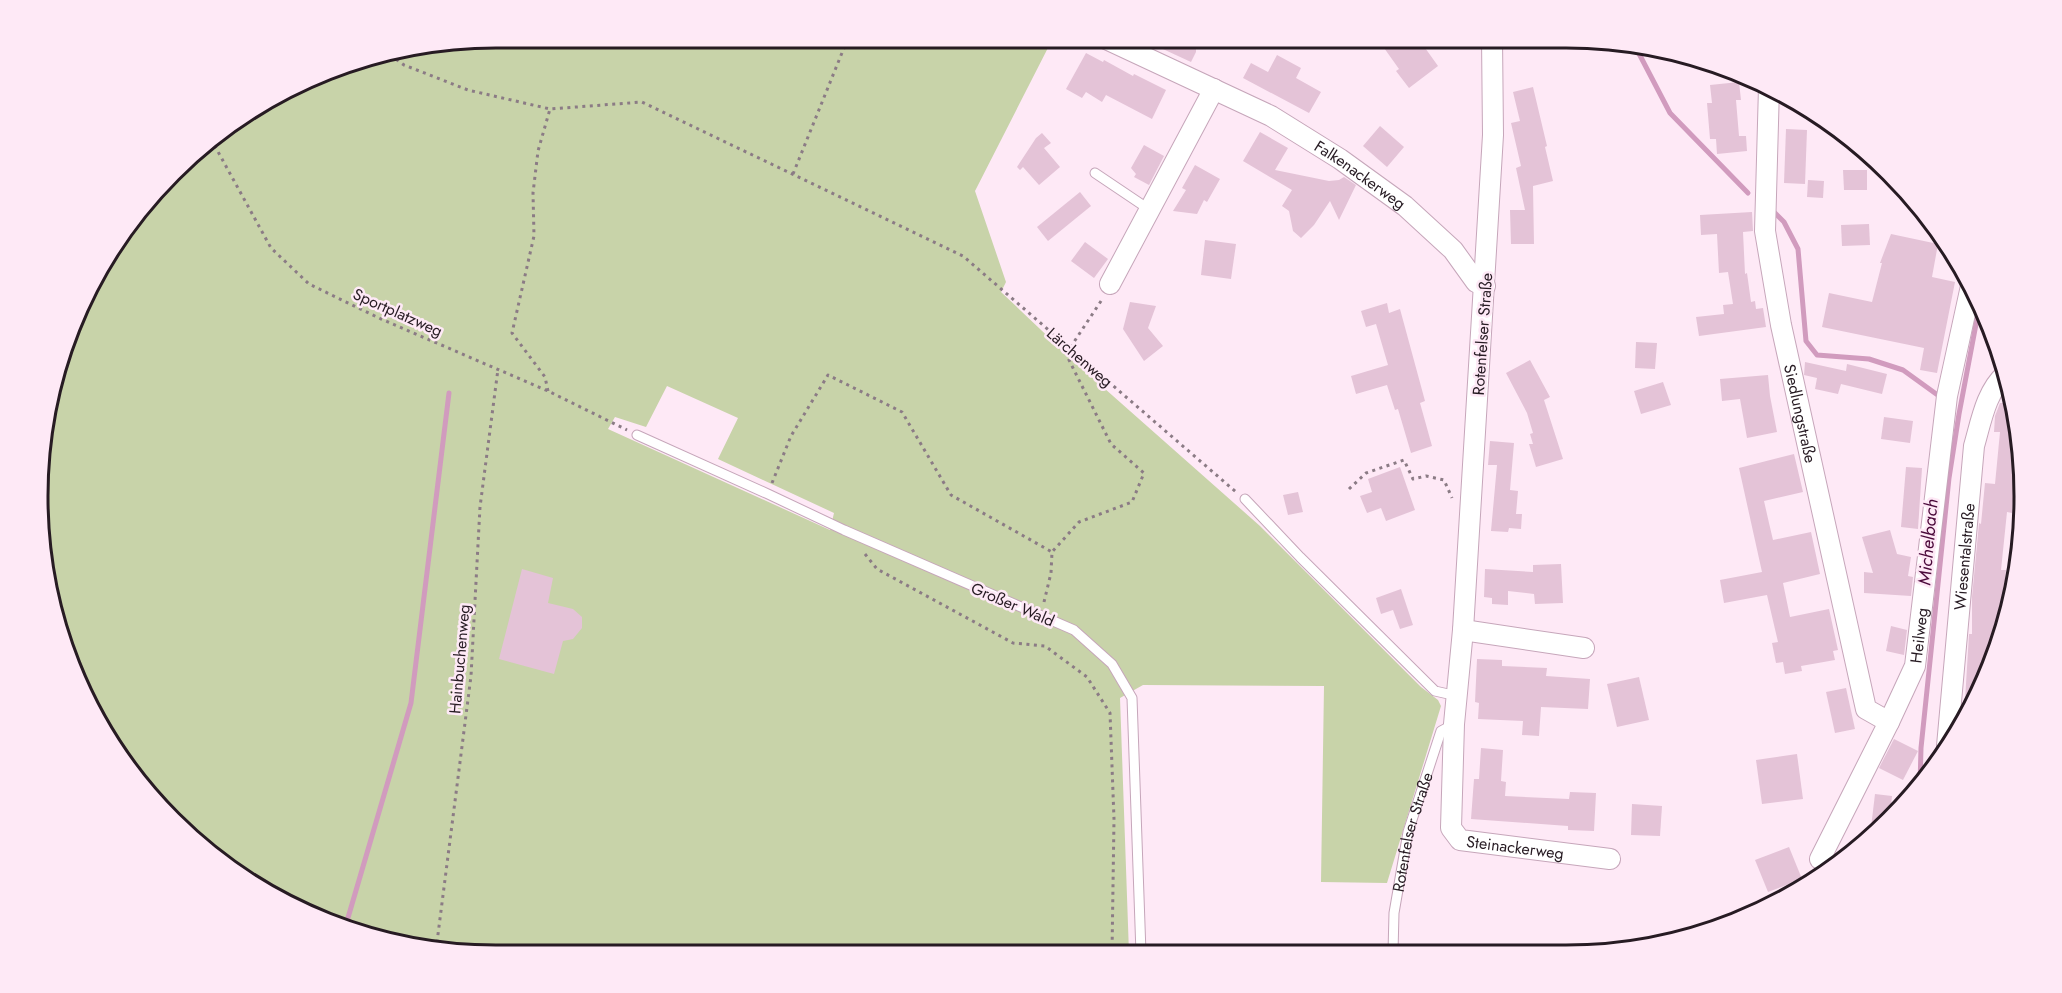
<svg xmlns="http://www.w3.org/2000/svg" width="2062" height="993" font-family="Jost,sans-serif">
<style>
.green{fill:#c8d3a9;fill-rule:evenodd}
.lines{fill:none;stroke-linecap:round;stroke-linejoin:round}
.stream{stroke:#d19bbe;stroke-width:5}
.building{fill:#e4c3d7}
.lane-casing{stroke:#c6a6ba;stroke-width:11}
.street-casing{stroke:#c6a6ba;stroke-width:22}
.path{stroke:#8b7b85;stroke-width:3;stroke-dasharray:3 4.5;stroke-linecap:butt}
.lane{stroke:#fff;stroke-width:9}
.street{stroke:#fff;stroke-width:20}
.labels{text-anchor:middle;stroke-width:5;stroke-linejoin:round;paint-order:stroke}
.street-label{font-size:16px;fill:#271b23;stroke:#fee9f6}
.water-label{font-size:18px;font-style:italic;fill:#490839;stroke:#fee9f6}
.rim{fill:none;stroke:#271b23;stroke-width:3}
</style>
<rect width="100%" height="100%" fill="#fee9f6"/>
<!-- green -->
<path class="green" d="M497,38h556l-78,153 31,91 -5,10 77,73 182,161 161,161 17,13 3,6 -54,177 -66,-1 3,-196 -181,-1 -23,13 9,255 -633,2 -89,-8 -86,-27 -127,-79 -62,-65 -47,-76 -44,-144 5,-149 26,-86 43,-79 102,-109 132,-71zM667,386l71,32 -20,41 116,54 -4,17 -222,-101 7,-12 31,10z"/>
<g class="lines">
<!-- stream -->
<g class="stream">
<path d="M1634,44l36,69 78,80"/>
<path d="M1773,211l11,11 14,27 8,92 11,14 52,4 34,11 36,26"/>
<path d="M1920,786l1,-38 28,-270 10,-64 21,-111"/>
<path d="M345,928l66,-225 38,-310"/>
</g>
</g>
<!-- building -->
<g class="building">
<path d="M1139,38h57v14l-5,10z"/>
<path d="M1377,38h41l20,28 -29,22 -13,-17 3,-2z"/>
<path d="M1086,53l17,9 1,-2 29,16 1,-2 32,16 -14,29 -46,-24 -4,7 -16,-10 -4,6 -16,-9z"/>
<path d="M1277,55l24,13 -5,10 25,14 -12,21 -66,-35 8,-15 17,9z"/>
<path d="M1739,82l2,18h-5l3,36h7l1,15 -30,3 -1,-15h-6l-3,-36h5l-2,-18z"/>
<path d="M1533,87l14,59 -2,1 8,34 -20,5 1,58h-23l-1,-34h15l-9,-42 5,-2 -10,-43 9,-2 -7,-29z"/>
<path d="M1380,126l24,21 -17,20 -24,-21z"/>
<path d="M1786,129l21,1 -2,54 -21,-1z"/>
<path d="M1260,132l28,16 -13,22 54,11 10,-1 5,-3 12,8 -17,35 -9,-19 -16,24 -13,13 -8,-7 -4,-20 -7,-5 10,-16 -49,-29z"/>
<path d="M1042,133l9,10 -7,5 16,19 -21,18 -16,-18 -3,3 -3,-3 19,-29z"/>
<path d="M1144,145l20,11 -15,29 -15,-8 2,-3 -5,-6z"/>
<path d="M1195,165l25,14 -13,23 -3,-2 -7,14 -24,-3 13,-21 -4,-2z"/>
<path d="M1843,170h24v20h-23z"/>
<path d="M1808,180l16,1 -1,17 -16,-1z"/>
<path d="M1080,192l11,14 -43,35 -11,-14z"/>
<path d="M1752,212l1,19 -10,1 2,42 2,-1 4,29 4,-1 1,8 7,-1 3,19 -67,9 -3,-19 28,-3 -1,-9 10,-1 -5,-32 -9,1 -2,-39 -16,1 -1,-20z"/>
<path d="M1869,224l1,21 -28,1 -1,-21z"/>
<path d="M1891,234l47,10 -6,33 23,5 -18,91 -17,-3 4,-22 -102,-21 7,-34 43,9 10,-39h-2z"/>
<path d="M1205,240l31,4 -5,35 -30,-4z"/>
<path d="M1085,242l23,17 -14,19 -23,-17z"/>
<path d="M1130,302l26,4 -8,22 15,18 -19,15 -21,-32z"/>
<path d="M1387,303l2,10 11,-4 25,92 -5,2 12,43 -21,7 -13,-44 -3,1 -8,-25 -31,9 -5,-18 37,-11 -12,-41 -10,3 -5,-16z"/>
<path d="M1636,342l21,1 -2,26 -20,-1z"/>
<path d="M1530,360l20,37 -6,3 19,59 -27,8 -7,-23h4l-3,-10 3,-1 -6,-20 -21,-40z"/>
<path d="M1805,362l41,9 1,-7 40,10 -5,20 -41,-10 -3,10 -23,-5 2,-11 -13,-3z"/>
<path d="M1768,375l2,21 7,36 -30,6 -7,-39 -18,2 -2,-22z"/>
<path d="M1663,382l8,23 -30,9 -7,-23z"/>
<path d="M2000,403h15l7,73h-7l-3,37 -5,-1 -6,58h5l-6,60h-3l-2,26 -6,16 -25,45 5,-83h3v-37l7,-74 2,1 4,-41 10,1 5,-52h-6l1,-16z"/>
<path d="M1884,417l29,4 -3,22 -29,-4z"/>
<path d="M1490,441l24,2 -4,47 8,1 -2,23h6l-1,15 -12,-1 -1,4 -17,-1 6,-66h-9z"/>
<path d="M1794,454l9,38 -39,9 5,22 4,17 38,-8 9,42 -37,9 7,34 39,-8 9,41 -5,1 2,9 -34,6 1,5 -17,3 -2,-12 -7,1 -4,-20 6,-1 -11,-47 -43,8 -4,-23 42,-8 -23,-104z"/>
<path d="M1400,467l15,43 -29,11 -5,-13 -14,5 -7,-17 12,-4 -4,-13z"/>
<path d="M1906,467l16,1 -4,61 -17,-2z"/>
<path d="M1298,492l5,20 -15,3 -5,-20z"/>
<path d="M1890,530l7,24 14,3 -3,19 5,1 -2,19 -47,-3v-21l9,1 -11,-36z"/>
<path d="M1561,564l2,39 -28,1 -1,-10 -26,-3v14l-16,-1v-6l-8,-1 1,-28 48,3v-7z"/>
<path d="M522,569l31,9 -5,25 25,6 9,8v11l-9,11 -10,2 -9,33 -55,-15z"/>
<path d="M1401,589l12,36 -13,4 -7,-19 -12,4 -5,-16z"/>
<path d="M1891,626l16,4 -3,25 -18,-4z"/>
<path d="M1477,659l25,1v6l45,2 -1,8 44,3 -2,30 -47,-2 -2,29 -17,-1 1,-14 -45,-2 1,-16 -4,-1z"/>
<path d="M1639,677l10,43 -32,7 -10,-43z"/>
<path d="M1846,688l9,41 -20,4 -9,-41z"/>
<path d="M1894,739l24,12 -15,29 -24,-12z"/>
<path d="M1481,748l22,2 -2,31 5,1 -1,14 64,3 1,-7 26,1 -2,38 -26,-1v-4l-97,-7 3,-40h5z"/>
<path d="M1797,754l6,45 -41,5 -6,-44z"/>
<path d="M1875,794l17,2 -2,19 -20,21z"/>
<path d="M1632,804l30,2 -2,30 -29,-1z"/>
<path d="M1789,847l13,32 -34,13 -13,-32z"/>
</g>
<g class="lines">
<!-- lane casing -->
<g class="lane-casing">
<g id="lane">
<path d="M1095,173l55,37"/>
<path d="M637,435l131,59 76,36 230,100 38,34 20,34 9,255"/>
<path d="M1245,499l55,58 135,134 22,5"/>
<path id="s1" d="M1393,952l1,-39 14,-81 33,-101 13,-7"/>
</g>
</g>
<!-- street casing -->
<g class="street-casing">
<g id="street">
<path id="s2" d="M1104,38l167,78 69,43 65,47 48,44 23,32 9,4"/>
<path id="s3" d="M1492,38l1,97 -30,495 -9,94 -3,104 9,12 150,19"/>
<path id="s4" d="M1769,87l-4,144 16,94 85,384 23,13"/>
<path d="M1110,284l104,-195"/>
<path d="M1463,630l121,18"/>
<path id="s5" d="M1947,746l27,-300c7,-24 12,-55 32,-72"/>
<path id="s6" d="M1820,859l69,-137 26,-56 32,-270 24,-110"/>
</g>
</g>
<!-- path -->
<g class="path">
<path d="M390,55l14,10 64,25 82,19 92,-7 321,154 273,236"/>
<path d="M211,139l60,109 38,36 72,35 167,72 79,39"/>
<path d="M793,174l55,-136"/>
<path d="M548,391l-3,-14 -33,-44 22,-97 -1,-43 5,-42 12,-42"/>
<path d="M772,483l19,-47 37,-61 74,37 49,83 101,57"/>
<path d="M1349,489l17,-16 38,-13 9,19 13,-3 18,4 8,18"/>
<path d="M865,554l12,15 136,74 32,3 42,31 23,36 4,106 -2,134"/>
<path d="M1044,602l7,-29 1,-21 27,-30 53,-20 12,-29 -33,-29 -42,-84 1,-12 33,-50"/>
<path d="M436,950l35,-274 9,-169 18,-138"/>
</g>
<!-- lane -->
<use href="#lane" class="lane"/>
<!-- street -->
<use href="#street" class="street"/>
</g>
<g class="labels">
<!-- street labels -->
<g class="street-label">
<text dy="6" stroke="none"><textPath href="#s2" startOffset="291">Falkenackerweg</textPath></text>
<text transform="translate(398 312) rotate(24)" y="6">Sportplatzweg</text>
<text transform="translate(1482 334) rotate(-86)" y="6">Rotenfelser Straße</text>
<text transform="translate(1080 357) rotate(41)" y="6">Lärchenweg</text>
<text dy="6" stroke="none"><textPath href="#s4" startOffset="330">Siedlungstraße</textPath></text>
<text dy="6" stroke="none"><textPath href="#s5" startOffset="190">Wiesentalstraße</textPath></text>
<text transform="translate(1013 604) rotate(23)" y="6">Großer Wald</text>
<text dy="6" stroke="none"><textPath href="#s6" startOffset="246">Heilweg</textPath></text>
<text transform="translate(459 659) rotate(-85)" y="6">Hainbuchenweg</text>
<text dy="6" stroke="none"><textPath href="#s1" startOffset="122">Rotenfelser Straße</textPath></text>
<text dy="6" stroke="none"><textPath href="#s3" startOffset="862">Steinackerweg</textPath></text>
</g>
<!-- water labels -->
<g class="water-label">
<text transform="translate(1928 542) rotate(-85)" y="6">Michelbach</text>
</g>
</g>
<!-- crop -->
<path d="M0 0H2062V993H0ZM496 48H1566A448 448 0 0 1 2014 496V497A448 448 0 0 1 1566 945H496A448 448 0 0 1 48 497V496A448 448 0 0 1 496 48Z" fill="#fee9f6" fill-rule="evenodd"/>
<path class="rim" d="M496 48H1566A448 448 0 0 1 2014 496V497A448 448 0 0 1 1566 945H496A448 448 0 0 1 48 497V496A448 448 0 0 1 496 48Z"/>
</svg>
